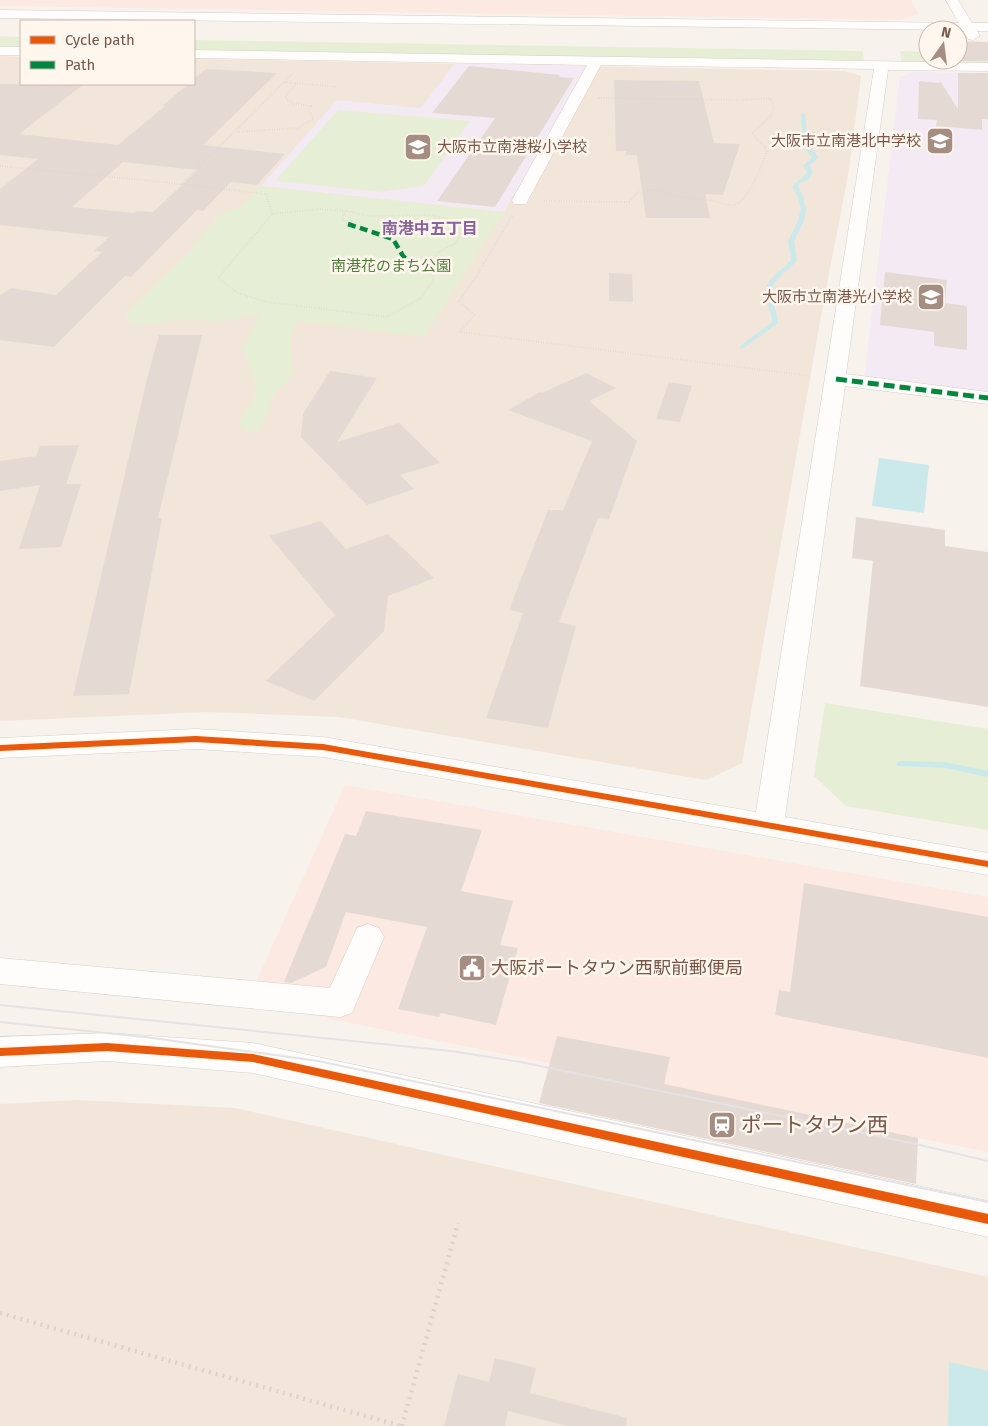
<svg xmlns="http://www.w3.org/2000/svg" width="988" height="1426" font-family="'Fira Sans','Noto Sans JP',sans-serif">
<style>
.residential{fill:#f2e5d9}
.commercial{fill:#fce9e2}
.education{fill:#f4eaf4}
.green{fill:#e6efd5}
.water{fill:#cbe9eb}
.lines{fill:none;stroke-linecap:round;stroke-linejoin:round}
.stream{fill:#cbe9eb;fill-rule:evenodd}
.building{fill:#e5dad3;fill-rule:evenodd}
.minor-casing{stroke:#d7cec8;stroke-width:1}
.path-far1{stroke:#dcd1cd;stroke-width:2;stroke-dasharray:0.5 2;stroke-linecap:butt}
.path{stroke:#dcd1cd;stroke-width:4.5;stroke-dasharray:2 5;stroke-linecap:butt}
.minor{fill:#fefdfc;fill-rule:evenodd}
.tram{stroke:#e5e2e6;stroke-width:2}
.quiet-far1{stroke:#00873e;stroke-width:4.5;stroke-dasharray:8 4.5;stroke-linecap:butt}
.quiet{stroke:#00873e;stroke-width:5;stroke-dasharray:11 5;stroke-linecap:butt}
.cycleway-casing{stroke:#fff7ee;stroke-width:3}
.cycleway{fill:#e8590c;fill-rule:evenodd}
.labels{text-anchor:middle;stroke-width:5;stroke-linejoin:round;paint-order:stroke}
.far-poi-label{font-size:15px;fill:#7a5748;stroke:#fff7ee;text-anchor:end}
.far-park-label{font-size:15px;fill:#527a3c;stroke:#fff7ee}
.far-neighbourhood-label{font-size:16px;font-weight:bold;fill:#87649e;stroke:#fff7ee}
.poi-label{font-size:18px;fill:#7a5748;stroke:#fff7ee;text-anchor:start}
.near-poi-label{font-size:21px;fill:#7a5748;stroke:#fff7ee;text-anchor:start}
</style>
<rect width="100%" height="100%" fill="#f8f2ec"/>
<!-- residential -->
<g class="residential">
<path d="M0,56l21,1v27h173v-25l651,12 16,5 -12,94 -26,135 -81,458 -36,17 -367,-63 -132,-5 -207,9z"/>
<path d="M78,1100l157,8 753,169v149h-988v-322z"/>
</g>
<!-- commercial -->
<g class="commercial">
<path d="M0,0h911l8,14 -18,6 -901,-14z"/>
<path d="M345,785l643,112v255l-741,-150z"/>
</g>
<!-- education -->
<g class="education">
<path d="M454,64l134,2 -84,146 -243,-26 76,-86 84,8z"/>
<path d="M915,72l73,1v321l-124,-16 36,-301z"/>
</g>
<!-- green -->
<g class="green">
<path d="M0,36l21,1v11h-21z"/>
<path d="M194,40l669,11 1,10 -670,-10z"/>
<path d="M900,51l28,1v8h30l30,-7v11l-86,-2z"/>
<path d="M338,110l132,11 -46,65 -45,6 -104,-11z"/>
<path d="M261,186l243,26 -80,125 -127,-16c-10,19 -7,34 -4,54l-18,17 -15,38 -15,3 -6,-12c27,-32 15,-38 4,-74l17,-31 -11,-1 -19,6 -55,-1 -40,5 -8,-5 -2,-6 65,-64 31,-37 11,-4h8z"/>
<path d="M825,703l163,26v101l-142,-24 -32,-30z"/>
</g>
<!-- water -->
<g class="water">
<path d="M879,458l50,7 -5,48 -52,-7z"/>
<path d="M949,1362l39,9v55h-40z"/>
</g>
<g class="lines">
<!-- stream -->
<g class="stream">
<path d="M803,113l2,1 3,31 7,7 3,6 -9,8 4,6 -5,8 -8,3 -2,4 4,7 4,14 -2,13 -10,20 3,19c-9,12 -31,22 -25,39 2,9 6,15 6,24l-34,25h-4v-2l32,-24c0,-9 -4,-15 -6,-23 -5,-18 16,-28 25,-39l-3,-19 10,-20 3,-13 -4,-14 -5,-7c5,-7 11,-8 15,-15l-4,-6 9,-8 -9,-13 -2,-31z"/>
<path d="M901,761l44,1 43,9v6l-43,-9 -47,-2 -2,-2 2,-2z"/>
</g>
</g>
<!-- building -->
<g class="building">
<path d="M958,41l30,1v19h-30z"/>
<path d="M469,66l91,9 -1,2 15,1 -79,129 -58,-6 58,-83 -63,-5z"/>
<path d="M206,69l71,4 -74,72 82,9 -28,31 -26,-3 -28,29 -6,-1 -66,67 -6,-1 -71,71 -54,-7v-45l11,-7 45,7 46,-43 -8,-1 15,-14 -109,-12v-36l38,-30 -38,-4v-71h84l-65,50 99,11 47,-39h-3l27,-22h5v-5zM123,162l75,8 -45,42 -16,-1 -3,2 -62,-6z"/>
<path d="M958,73h30v46h-6v11l-46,-4 1,-6 -19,-1 1,-38 21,2v-2l18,28z"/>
<path d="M614,80l85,1 15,62 26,1 -17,51 -18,-1 5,24h-64l-9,-63h-11v-4h-10z"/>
<path d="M885,272l62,8 -2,23 22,3v44l-33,-4v-14l-54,-7z"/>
<path d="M609,273l23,1 1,28 -24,-1z"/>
<path d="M159,335h43l-44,183h4l-33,176 -56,2 75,-321z"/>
<path d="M330,371l47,7 -40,64 62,-19 41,40 -40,12 14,14 -47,16 -66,-68 2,-23z"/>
<path d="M586,373l30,15 -27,13 48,40 -28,78 -11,-1 -39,104 17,4 -28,102 -62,-10 37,-105 -14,-3 39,-100h15l29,-69 -84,-31 32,-18 2,1z"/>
<path d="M669,382l23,4 -12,36 -24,-3z"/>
<path d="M79,445l-13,39h15l-20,63 -42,2 21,-64 -40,6v-30l36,-5 4,-10z"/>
<path d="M856,517l89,13v16l43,6v155l-128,-21 13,-125 -21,-3z"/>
<path d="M321,521l25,28 42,-15 46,44 -46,18 -4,35 -70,70 -48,-20 69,-66 -66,-79z"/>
<path d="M366,811l116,19 -21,61 52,10 -13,44 18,3 -22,77 -55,-12 -2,4 -41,-8 29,-82 -81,-15 -20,55 -35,16 -7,-1 61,-148 11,2z"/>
<path d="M804,883l184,34v141l-213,-43 4,-25 11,2z"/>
<path d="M557,1036l113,21 -6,27 254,54 -2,46 -377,-81z"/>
<path d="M495,1358l41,10 -6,25 97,25 -1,8h-58l-60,-15 -3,15h-61l14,-52 31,8z"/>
</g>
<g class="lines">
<!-- minor casing -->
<g class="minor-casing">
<g id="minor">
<path d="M946,0h12l14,23h16v8h-11l3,5 -7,4 -5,-1 -5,-8 -5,-1 -958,-12v-8l959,13z"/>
<rect x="0" y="47" width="21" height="8"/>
<path d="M194,50l794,13v8l-100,-1 -42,304 142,18v12l-143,-18 -60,431 203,36v22l-665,-118 -127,-8 -196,9v-20l196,-9 127,8 433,75 118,-743 -273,-4 -73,135 -2,4h-12l-2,-4 75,-135 -393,-7z"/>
<path d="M368,924l11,4 5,9 -32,76 -12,4 -340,-33v-26l330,30 27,-60z"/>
<path d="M107,1033l146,10 735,158v36l-735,-164 -146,-12 -107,6v-30z"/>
</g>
</g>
<!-- path-far1 -->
<g class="path-far1">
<path d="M285,82l52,5"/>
<path d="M237,132l61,-4 15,-9 -4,-9 2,-4 -17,-2 -9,-6 11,-15"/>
<path d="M0,166l182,18"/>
<path d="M544,201l85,1c14,-23 39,-7 59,-4 9,2 19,1 27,3 8,2 15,7 23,2 11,-6 26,-41 29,-53l-15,-17 18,-16 4,-9 -4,-10 -31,2 -141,-2"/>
<path d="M320,209l26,2 23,5 61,-1 29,7 3,9 -6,12 -17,9 -8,9 2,19 -12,18 -34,19 -120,-15 -29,-9 -20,-15 54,-64z"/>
<path d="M346,211l-4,8 6,5"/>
<path d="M272,214l-6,-20 -84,-10 110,-110"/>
<path d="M512,216l-36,61 -17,24 16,14 -16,17 352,44"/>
<path d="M411,264l9,5 12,1"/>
</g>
<!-- path -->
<g class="path">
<path d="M0,1313l401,113"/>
<path d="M402,1426l56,-203"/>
</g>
<!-- minor -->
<use href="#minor" class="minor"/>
<!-- tram -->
<g class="tram">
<path d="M0,1005l451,46 70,11 390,81 77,18"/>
<path d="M0,1022l145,15 173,24 670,141"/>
</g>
<!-- quiet-far1 -->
<path class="quiet-far1" d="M348,224l45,15 10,17 8,8"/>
<!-- quiet -->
<path class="quiet" d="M836,379l152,19"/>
<!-- cycleway casing -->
<g class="cycleway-casing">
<g id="cycleway">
<path d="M196,736l127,8 665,117v6l-665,-117 -127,-8 -196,9v-6z"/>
<path d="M107,1043l146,11 735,160v10l-735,-162 -146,-11 -107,5v-8z"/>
</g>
</g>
<!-- cycleway -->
<use href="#cycleway" class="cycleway"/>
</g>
<!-- icons -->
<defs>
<g id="school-square" transform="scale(1.4375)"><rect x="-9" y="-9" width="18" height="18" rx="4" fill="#a68d81" stroke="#fff7ee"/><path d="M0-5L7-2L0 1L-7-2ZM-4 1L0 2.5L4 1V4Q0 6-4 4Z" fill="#fff"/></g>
<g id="civic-square" transform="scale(1.4375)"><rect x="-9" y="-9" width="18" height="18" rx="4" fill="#a68d81" stroke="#fff7ee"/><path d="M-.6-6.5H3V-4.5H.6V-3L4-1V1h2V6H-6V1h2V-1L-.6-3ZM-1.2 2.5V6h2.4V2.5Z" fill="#fff"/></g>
<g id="station-square" transform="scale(1.4375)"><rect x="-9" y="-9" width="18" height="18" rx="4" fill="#a68d81" stroke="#fff7ee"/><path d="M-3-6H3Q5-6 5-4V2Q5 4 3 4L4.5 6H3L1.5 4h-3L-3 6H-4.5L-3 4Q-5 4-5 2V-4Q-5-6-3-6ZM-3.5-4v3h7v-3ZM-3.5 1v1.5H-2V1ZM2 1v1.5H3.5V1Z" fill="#fff"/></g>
</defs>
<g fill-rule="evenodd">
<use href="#school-square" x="940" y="141"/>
<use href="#school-square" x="418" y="147"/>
<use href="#school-square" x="931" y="297"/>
<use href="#civic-square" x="472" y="968"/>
<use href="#station-square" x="722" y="1125"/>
</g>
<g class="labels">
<!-- far-poi labels -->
<g class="far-poi-label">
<text x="921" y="146">大阪市立南港北中学校</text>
<text x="437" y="152" text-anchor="start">大阪市立南港桜小学校</text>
<text x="912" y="302">大阪市立南港光小学校</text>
</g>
<!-- far-park labels -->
<g class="far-park-label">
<text x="391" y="271">南港花のまち公園</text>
</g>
<!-- far-neighbourhood labels -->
<g class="far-neighbourhood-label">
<text x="430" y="234">南港中五丁目</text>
</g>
<!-- poi labels -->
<g class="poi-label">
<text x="491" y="974">大阪ポートタウン西駅前郵便局</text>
</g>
<!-- near-poi labels -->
<g class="near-poi-label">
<text x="741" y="1132">ポートタウン西</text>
</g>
</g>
<!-- legend -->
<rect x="20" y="20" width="175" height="65" fill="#fff7ee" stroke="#cab7ac"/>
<rect x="30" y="36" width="25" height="8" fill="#e8590c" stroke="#cab7ac"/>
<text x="65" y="45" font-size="15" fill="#7a5748">Cycle path</text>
<rect x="30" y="61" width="25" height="8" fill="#00873e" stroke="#cab7ac"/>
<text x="65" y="70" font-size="15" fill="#7a5748">Path</text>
<!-- north arrow -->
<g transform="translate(943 45) rotate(14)"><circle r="24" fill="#fff7ee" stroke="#cab7ac"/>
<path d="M0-4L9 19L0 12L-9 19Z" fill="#a68d81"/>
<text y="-8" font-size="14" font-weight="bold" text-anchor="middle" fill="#7a5748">N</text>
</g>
</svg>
